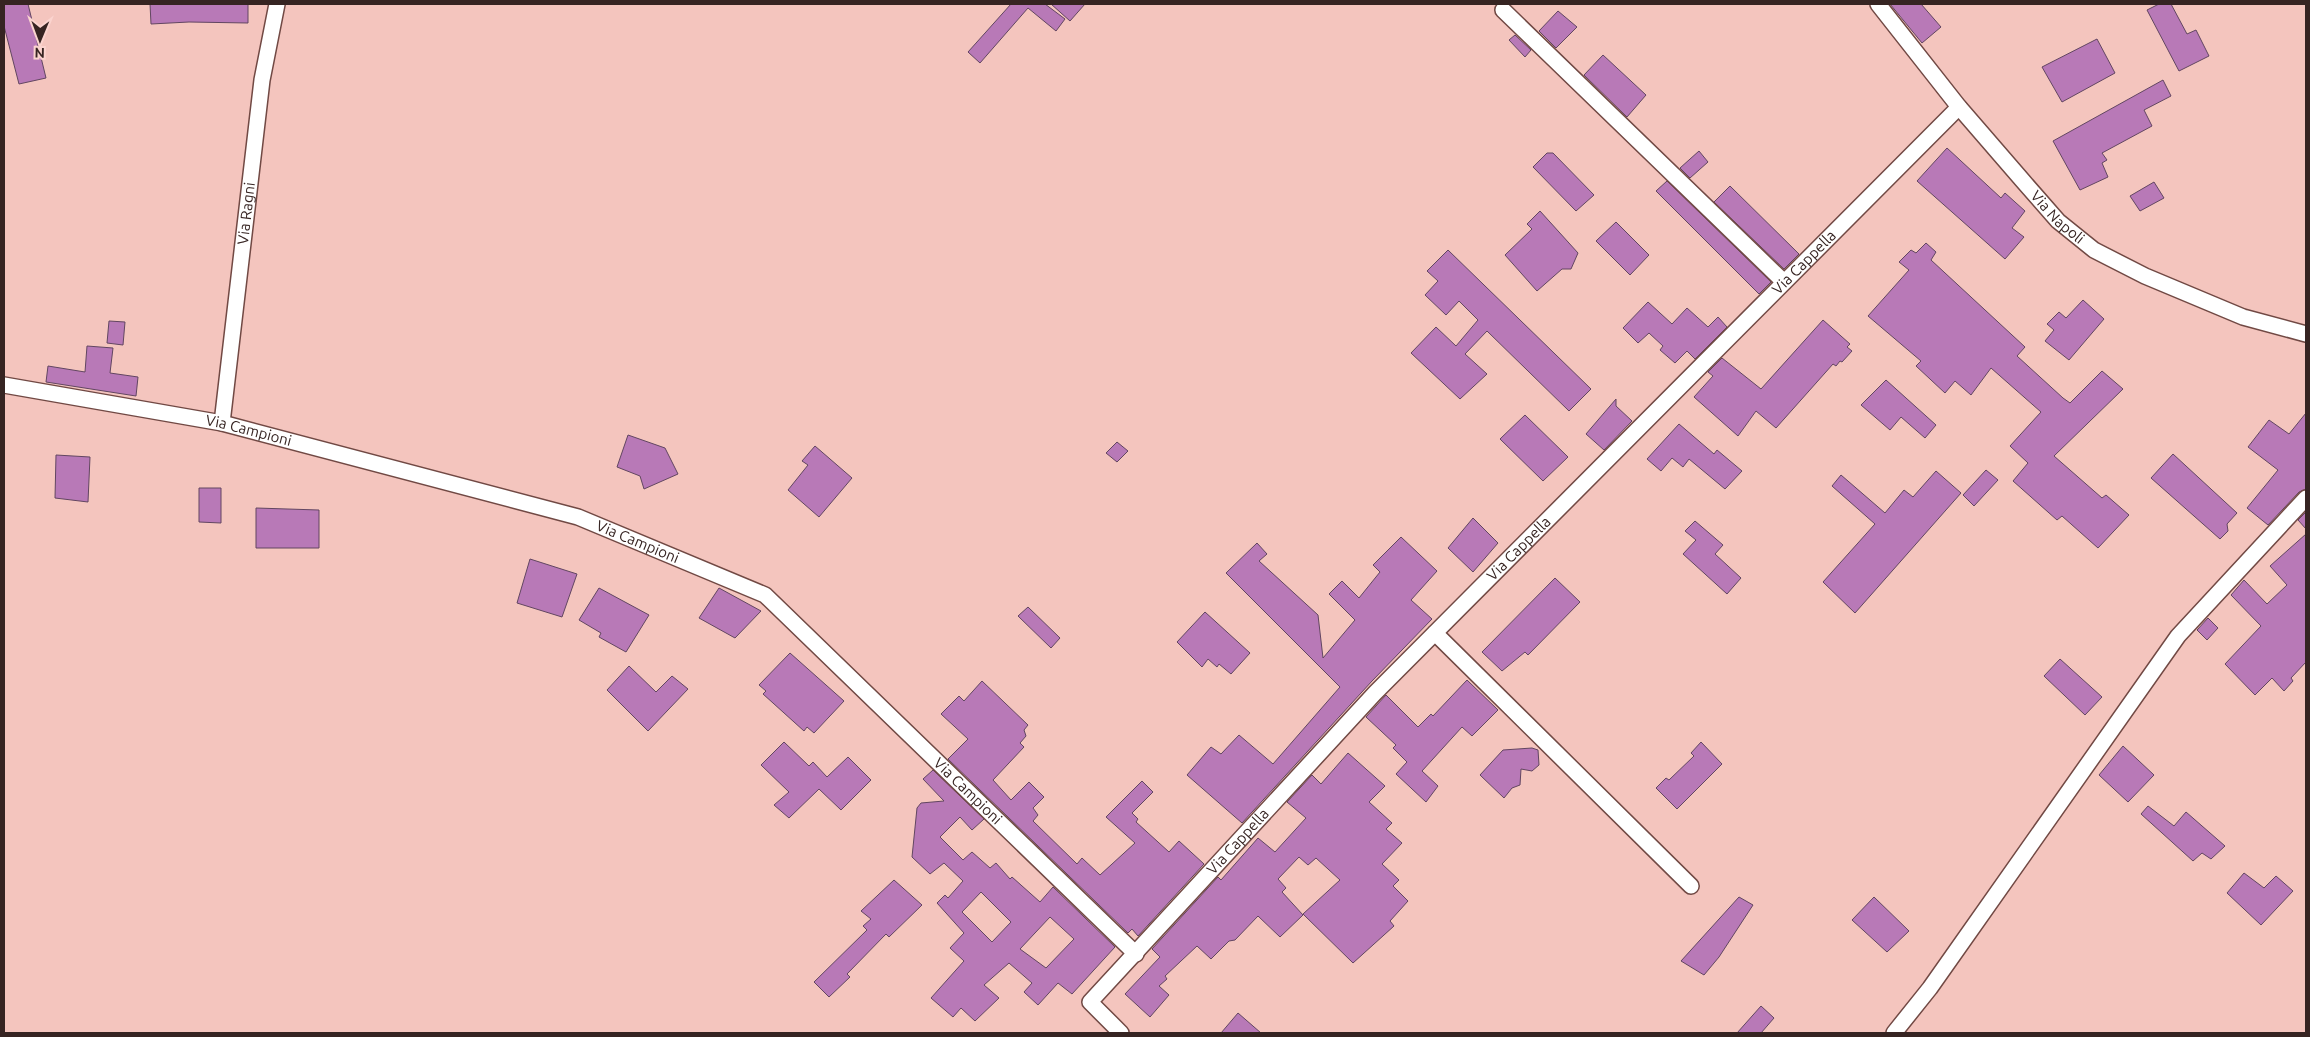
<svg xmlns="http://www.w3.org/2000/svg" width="2310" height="1037" font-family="Ubuntu,sans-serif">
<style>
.building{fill:#b879b7;stroke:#624661;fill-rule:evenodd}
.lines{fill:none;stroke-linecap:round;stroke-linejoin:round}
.minor-casing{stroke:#714944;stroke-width:18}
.minor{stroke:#fff;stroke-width:15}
.labels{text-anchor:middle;stroke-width:5;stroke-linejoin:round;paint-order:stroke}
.street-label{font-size:15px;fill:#362422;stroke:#fbd4cf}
</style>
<rect width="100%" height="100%" fill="#f4c5be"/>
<!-- building -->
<g class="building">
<path d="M4,4h24l18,74 -27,6 -15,-58z"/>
<path d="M150,4h98v19l-59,-1 -38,2z"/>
<path d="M1011,4h34l20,15 -9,12 -28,-23 -48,55 -12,-11z"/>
<path d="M1051,4h34l-15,17z"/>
<path d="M1890,4h31l20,23 -19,16z"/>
<path d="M2159,4h12l16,30 9,-4 13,26 -30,15 -32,-61z"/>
<path d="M1558,11l19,16 -21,21 -17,-17z"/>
<path d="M1515,35l16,15 -6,7 -16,-17z"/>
<path d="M2097,39l18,34 -53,29 -20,-35z"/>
<path d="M1603,55l43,40 -19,22 -43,-42z"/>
<path d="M2163,80l8,16 -27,14 8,16 -50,27 5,7 -5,3 6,14 -28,13 -27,-49z"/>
<path d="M1947,148l54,50 4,-5 20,18 -13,17 12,9 -19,22 -88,-78z"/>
<path d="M1699,151l9,11 -18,16 -10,-10z"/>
<path d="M1547,153h6l41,42 -18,16 -43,-44z"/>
<path d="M1667,181l104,101 -12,12 -103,-103z"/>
<path d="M2154,182l10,16 -24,13 -10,-15z"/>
<path d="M1730,186l69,68 -15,15 -70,-67z"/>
<path d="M1540,211l38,42 -7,16h-9l-25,22 -32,-36 27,-26 -5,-5z"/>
<path d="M1616,222l33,33 -19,20 -34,-34z"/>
<path d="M1926,243l10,9 -5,8 94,87 -8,9 46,42 7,5 32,-32 21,18 -69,67 48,42 4,-3 23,20 -31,33 -36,-32 -5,4 -44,-39 15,-18 -18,-17 31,-34 -50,-44 -20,27 -16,-14 -10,12 -29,-27 5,-5 -53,-45 41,-46 -10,-8 12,-12 5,3z"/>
<path d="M1448,250l143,139 -22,22 -82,-80 -22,23 22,20 -27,25 -49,-46 25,-26 20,19 22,-26 -19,-19 -13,14 -21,-20 13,-14 -11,-10z"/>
<path d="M2083,300l21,19 -35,41 -24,-19 9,-11 -7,-6 12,-12 7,6z"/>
<path d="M1648,302l24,22 15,-16 21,19 10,-10 9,10 -32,32 -8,-8 -12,12 -15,-13 3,-4 -14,-13 -11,10 -15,-15z"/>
<path d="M1823,320l27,24 -3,3 5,4 -10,11 -2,-1 -4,5 -3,-2 -57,64 -20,-17 -18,25 -44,-39 19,-21 -5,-4 14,-14 39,31z"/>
<path d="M109,321l16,1 -2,23 -16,-2z"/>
<path d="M87,346l26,2 -3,25 28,4 -2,19 -90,-14 2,-16 37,6z"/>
<path d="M1886,380l50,45 -11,13 -24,-21 -11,13 -29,-25z"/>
<path d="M1616,399v7l16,15 -28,29 -18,-16z"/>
<path d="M2306,413v76l-7,3 -31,33 -21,-17 31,-38 -30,-23 21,-27 20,14z"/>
<path d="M1525,415l43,42 -25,24 -43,-42z"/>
<path d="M1679,424l35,30 3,-4 25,21 -17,18 -36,-30 -6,8 -11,-9 -11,13 -14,-12z"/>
<path d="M628,435l37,13 13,26 -34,15 -4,-13 -23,-9z"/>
<path d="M1117,442l11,9 -11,11 -11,-9z"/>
<path d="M815,446l37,32 -33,39 -31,-27 20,-25 -6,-4z"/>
<path d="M2173,454l64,59 -10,11 1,7 -8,8 -69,-61z"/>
<path d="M56,455l34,2 -2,45 -33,-4z"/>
<path d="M1986,470l12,10 -24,26 -11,-11z"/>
<path d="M1936,471l25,22 -106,120 -32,-31 52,-58 -43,-38 9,-11 44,38 19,-23 9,7z"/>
<path d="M199,488h22v35l-22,-1z"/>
<path d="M256,508l63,2v38h-63z"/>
<path d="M2306,512v17l-8,-9z"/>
<path d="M1473,518l25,25 -25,29 -25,-24z"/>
<path d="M1695,521l28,24 -8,9 26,24 -14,16 -44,-40 13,-14 -11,-9z"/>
<path d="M2306,534v128l-15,16 2,3 -9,10 -12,-13 -17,17 -30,-31 36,-38 -30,-31 13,-15 23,24 20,-19 -17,-19z"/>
<path d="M1401,537l36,34 -26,29 21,19 -60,62 -130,142 -55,-48 24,-28 10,7 18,-19 34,29 67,-77 -114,-114 31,-30 10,11 -8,7 59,54 5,43 32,-38 -26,-26 13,-13 17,17 21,-26 -7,-7z"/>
<path d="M530,559l47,15 -15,43 -45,-14z"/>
<path d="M1555,578l25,24 -52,53 -3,-3 -23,19 -20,-19z"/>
<path d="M599,588l50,27 -23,37 -27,-15 2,-4 -22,-13z"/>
<path d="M719,588l42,23 -26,27 -36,-20z"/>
<path d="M1028,607l32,31 -9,10 -33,-32z"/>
<path d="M1205,612l45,41 -19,21 -12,-10 -2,3 -9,-8 -6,8 -25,-25z"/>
<path d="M2208,618l10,10 -11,12 -10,-10z"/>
<path d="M790,653l54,48 -30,32 -7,-6 -3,4 -41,-37 3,-3 -7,-6z"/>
<path d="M2060,659l42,38 -17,18 -41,-39z"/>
<path d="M629,666l27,26 16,-16 16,13 -40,42 -41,-41z"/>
<path d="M1467,680l31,30 -26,26 -10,-9 -40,44 16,15 -12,16 -30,-28 11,-12 -14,-14 3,-3 -30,-28 20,-22 32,32 13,-13 2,2z"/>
<path d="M982,681l46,44 -4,5 2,6 -6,7 4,4 -31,33 18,20 18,-18 15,15 -11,11 5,7 -5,6 44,43 5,-6 18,17 35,-32 -29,-26 36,-36 11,11 -21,21 6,6 -2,3 33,30 10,-11 25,23 -66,72 -6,-7 -4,4 -180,-174 20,-20 -27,-25 18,-18 5,5z"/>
<path d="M784,742l25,24 4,-4 14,15 21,-20 23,23 -30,30 -22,-21 -30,29 -15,-13 15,-13 -28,-27z"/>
<path d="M1701,742l21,22 -45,45 -21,-21 10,-10 3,2 25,-24 -3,-3z"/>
<path d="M2123,746l31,29 -26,27 -29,-27z"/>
<path d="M1532,748l6,2 1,15 -7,6 -11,-2 -1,16 -8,3 -8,10 -24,-23 23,-25z"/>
<path d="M1348,753l37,33 -16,16 23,21 -6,6 16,14 -20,21 17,16 -6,6 15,15 -18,20 4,5 -41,37 -50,-49 37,-34 -24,-22 -8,7 -9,-8 -21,22 8,9 -4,4 21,23 -23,22 -22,-21 -23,24 -6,1 -18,18 -14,-13 -32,30 2,3 -8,7 10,9 -19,22 -25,-23 35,-37 -8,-8 66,-72 3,3 37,-42 17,14 31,-34 -19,-16 25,-27 9,9z"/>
<path d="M933,770l51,49 -12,11 -12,-13 -20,20 23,23 9,-8 18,16 6,-5 14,16 2,-2 28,25 13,-15 62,60 -43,47 -14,-11 -20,22 -14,-13 8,-9 -23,-20 -25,22 15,13 -24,23 -14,-13 -8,9 -22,-19 33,-37 -14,-13 14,-15 -27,-30 8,-8 3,3 15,-17 -19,-18 -14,11 -18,-17 5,-49 4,-5 23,-2 -21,-22zM981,892l30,30 -19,20 -30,-30zM1050,917l24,22 -28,29 -26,-19z"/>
<path d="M2148,806l26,20 12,-14 39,34 -14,13 -9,-6 -9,8 -52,-47z"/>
<path d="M2244,873l20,15 12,-12 17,15 -32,34 -34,-32z"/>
<path d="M894,880l28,25 -33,32 -3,-3 -39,40 3,3 -21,20 -15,-15 53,-52 -4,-4 8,-7 -10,-8z"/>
<path d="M1739,897l14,8 -34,52 -15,18 -23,-14z"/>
<path d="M1874,897l35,34 -22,21 -35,-32z"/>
<path d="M1761,1006l13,12 -13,15h-24z"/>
<path d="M1238,1013l23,20h-40z"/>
</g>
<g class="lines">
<!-- minor casing -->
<g class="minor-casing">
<g id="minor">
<path id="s1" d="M1878,4l81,103 64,74 35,40 36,29 51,26 98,41 63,17"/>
<path d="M1503,10l281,272"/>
<path id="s2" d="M4,385l218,38 356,94 187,78 371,359"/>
<path id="s3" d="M222,423l40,-343 15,-76"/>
<path d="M1435,633l256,253"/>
<path id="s4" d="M1121,1033l-31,-31 285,-309 584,-586"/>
<path d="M1894,1033l36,-45 248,-352 128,-138"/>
</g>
</g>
<!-- minor -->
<use href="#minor" class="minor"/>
</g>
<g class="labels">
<!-- street labels -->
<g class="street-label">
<text dy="5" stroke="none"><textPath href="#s3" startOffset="211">Via Ragni</textPath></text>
<text dy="5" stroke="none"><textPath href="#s1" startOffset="279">Via Napoli</textPath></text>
<text dy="5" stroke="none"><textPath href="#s4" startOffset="1072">Via Cappella</textPath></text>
<text dy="5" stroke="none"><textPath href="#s2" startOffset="249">Via Campioni</textPath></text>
<text dy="5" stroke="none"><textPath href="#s2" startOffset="654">Via Campioni</textPath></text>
<text dy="5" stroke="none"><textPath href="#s4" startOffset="668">Via Cappella</textPath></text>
<text dy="5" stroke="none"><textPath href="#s2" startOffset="1074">Via Campioni</textPath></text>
<text dy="5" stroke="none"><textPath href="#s4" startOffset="262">Via Cappella</textPath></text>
</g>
</g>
<!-- border -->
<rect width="2310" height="1037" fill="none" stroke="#362422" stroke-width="10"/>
<!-- north arrow -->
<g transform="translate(40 40) rotate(181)" stroke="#fbd4cf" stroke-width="4" paint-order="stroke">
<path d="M0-4L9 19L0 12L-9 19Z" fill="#362422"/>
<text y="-8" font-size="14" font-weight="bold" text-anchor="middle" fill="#362422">N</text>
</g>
</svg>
